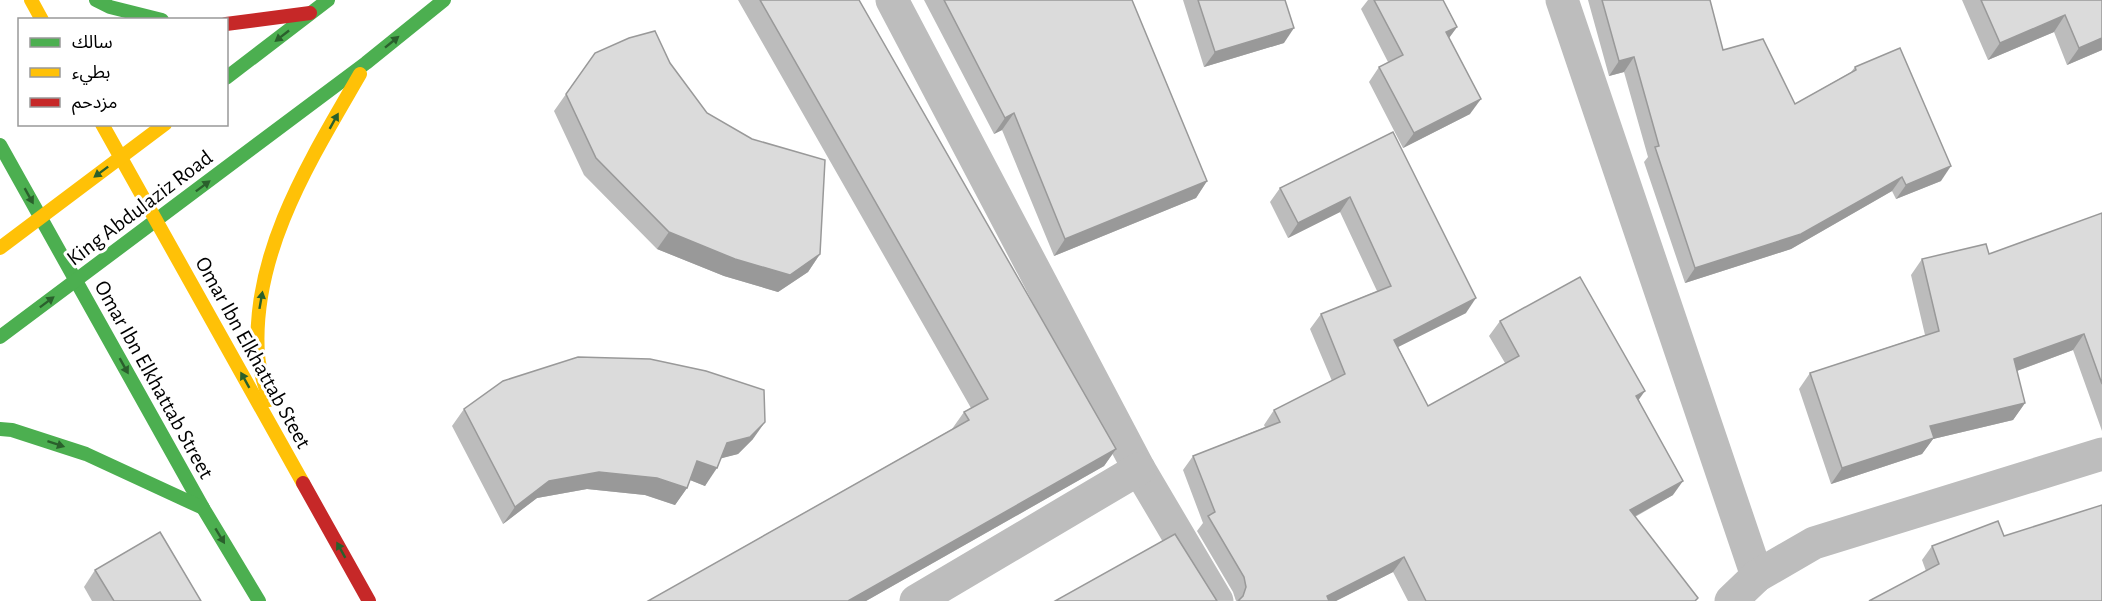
<svg xmlns="http://www.w3.org/2000/svg" width="2102" height="601" font-family="'Alegreya Sans','Noto Sans Arabic',sans-serif">
<style>
.lines{fill:none;stroke-linecap:round;stroke-linejoin:round}
.street{stroke:#bdbdbd;stroke-width:33}
.fast{stroke:#4caf50;stroke-width:14}
.slow{stroke:#ffc107;stroke-width:14}
.jam{stroke:#c62828;stroke-width:14}
.wall{fill:#bcbcbc}
.shaded-wall{fill:#999}
.building{fill:#dbdbdb;stroke:#999;stroke-width:1.5}
.oneway{fill:#2a602c}
.labels{text-anchor:middle;stroke-width:6;stroke-linejoin:round;paint-order:stroke}
.street-label{font-size:22px;fill:#000;stroke:#fff}
</style>
<rect width="100%" height="100%" fill="#fff"/>
<g class="lines">
<!-- street -->
<g class="street">
<path d="M892,0l247,469 78,132"/>
<path d="M1562,0l195,576"/>
<path d="M916,601l223,-132"/>
<path d="M1731,601l26,-25 57,-33 288,-89"/>
</g>
<!-- fast -->
<g class="fast">
<path d="M96,0l14,7 52,13"/>
<path d="M226,78l102,-78"/>
<path d="M0,145l203,363 56,93"/>
<path d="M0,337l366,-274 78,-63"/>
<path d="M0,429l12,1 74,24 117,54"/>
</g>
<!-- slow -->
<g class="slow">
<path d="M31,0l11,20"/>
<path d="M102,124l201,359"/>
<path d="M0,248l165,-124"/>
<path d="M269,400c-4,-15 -10,-29 -11,-45 -7,-102 53,-196 102,-281"/>
</g>
<!-- jam -->
<g class="jam">
<path d="M226,24l84,-11"/>
<path d="M303,483l66,118"/>
</g>
</g>
<!-- wall -->
<g class="wall">
<path d="M738,0h121l257,449 -12,17 -238,135h-218l304,-172 12,-17 7,-4z"/>
<path d="M924,0h208l75,181 -11,17 -142,58 -52,-126 -8,4z"/>
<path d="M1183,0h102l-1,43 -80,24z"/>
<path d="M1368,0h75l14,27 -8,11 21,76 -67,34 -34,-66 10,-15 9,-5 -27,-53z"/>
<path d="M1588,0h122l13,50 72,54 56,-32 4,-5 86,114 -45,18 -4,-8 -101,58 -106,34 -41,-121 4,-5 -24,-85 -15,4z"/>
<path d="M1962,0h140v50l-35,15 -13,-33 -66,28z"/>
<path d="M595,53l75,10 37,50 113,141 -12,18 -30,20 -54,-16 -67,-27 -73,-74 -30,-64z"/>
<path d="M1393,132l73,181 -68,34 30,59 77,-43 -16,-27 11,-15 139,79 34,95 -38,22 61,84h-288l-15,-29 -57,29h-100l-3,-9 -36,-61 6,-8 -20,-53 10,-14 72,-29 -1,-2 10,-15 58,-29 -22,-52 11,-15 56,-23 -37,-79 -52,26 -18,-36 10,-14z"/>
<path d="M2102,213v218l-29,-81 -56,21 8,32 -12,17 -80,19 -11,15 -91,30 -32,-95 11,-16 115,-38 -14,-60 11,-16 67,-5z"/>
<path d="M464,409l289,30 -15,15 -17,4 -16,28 -15,-6 -3,8 -12,17 -30,-10 -58,-6 -50,9 -34,26 -51,-98z"/>
<path d="M2004,536l-78,35 -4,-11 10,-14z"/>
<path d="M95,570l106,31h-109l-8,-14z"/>
</g>
<!-- shaded-wall -->
<g class="shaded-wall">
<path d="M2065,15l-11,17 -66,28 12,-17z"/>
<path d="M1457,27l-11,15v-10z"/>
<path d="M1294,28l-10,15 -80,24 11,-15z"/>
<path d="M2102,38v12l-35,15 12,-17z"/>
<path d="M1634,57l-10,15 -15,4 10,-15z"/>
<path d="M1481,99l-11,15 -67,34 11,-15z"/>
<path d="M1014,113l-12,17 -8,4 11,-16z"/>
<path d="M1951,166l-10,15 -45,18 10,-14z"/>
<path d="M1902,177l-10,14 -101,58 -106,34 10,-15z"/>
<path d="M1207,181l-11,17 -142,58 11,-17z"/>
<path d="M1350,197l-10,15 -52,26 10,-15z"/>
<path d="M669,232l151,22 -12,18 -30,20 -54,-16 -67,-27z"/>
<path d="M1476,298l-10,15 -82,41 10,-14z"/>
<path d="M2084,334l-11,16 -70,26 11,-17z"/>
<path d="M1645,391l-10,14 1,-9z"/>
<path d="M2025,403l-12,17 -80,19 -11,15 -91,30 11,-16 88,-42z"/>
<path d="M765,422l-12,17 -15,15 -23,6 12,-17z"/>
<path d="M1116,449l-12,17 -238,135h-18z"/>
<path d="M697,461l20,7 -12,18 -20,-8z"/>
<path d="M599,472l58,6 30,10 -12,17 -30,-10 -58,-6 -50,9 -34,26 12,-17 34,-26z"/>
<path d="M1683,481l-10,14 -54,30 11,-15z"/>
<path d="M1404,557l-11,15 -57,29h-12l3,-5z"/>
</g>
<!-- building -->
<g class="building">
<path d="M760,0h99l257,449 -268,152h-200l321,-181 -5,-8 24,-13z"/>
<path d="M944,0h188l75,181 -142,58 -51,-126 -9,5z"/>
<path d="M1198,0h87l9,28 -79,24z"/>
<path d="M1374,0h69l14,27 -11,5 35,67 -67,34 -35,-66 24,-12z"/>
<path d="M1602,0h108l13,50 40,-11 32,65 61,-34 -1,-3 45,-19 51,118 -45,19 -4,-8 -101,57 -106,34 -40,-121 4,-1 -25,-89 -15,4z"/>
<path d="M1981,0h121v38l-23,10 -14,-33 -65,28z"/>
<path d="M655,31l15,32 37,50 45,26 73,21 -5,94 -30,21 -55,-16 -66,-27 -73,-74 -30,-64 29,-41 34,-15z"/>
<path d="M1393,132l83,166 -82,42 34,66 91,-50 -19,-35 80,-44 65,114 -9,5 47,85 -53,29 68,88 -3,3h-269l-22,-44 -77,39 2,5h-91l5,-5 3,-9 -2,-10 -36,-61 7,-4 -22,-56 87,-34 -6,-12 71,-36 -24,-60 70,-28 -41,-89 -52,26 -18,-35z"/>
<path d="M2102,213v171l-18,-50 -70,25 11,44 -95,23 4,12 -92,30 -32,-95 129,-42 -17,-72 64,-15 3,10z"/>
<path d="M578,357l72,2 56,12 58,19 1,32 -15,15 -23,6 -10,25 -20,-7 -10,27 -30,-10 -58,-6 -50,9 -34,26 -51,-98 39,-28z"/>
<path d="M2102,505v96h-233l70,-37 -7,-18 66,-25 6,15z"/>
<path d="M160,532l41,69h-87l-19,-31z"/>
<path d="M1175,534l42,67h-162z"/>
</g>
<!-- one-way arrows -->
<defs><path id="oneway-solid" d="M-6-.8H1V-3.2L6.5 0L1 3.2V.8H-6Z" transform="scale(1.5)"/></defs>
<g class="oneway">
<use href="#oneway-solid" transform="translate(282 36) rotate(142)"/>
<use href="#oneway-solid" transform="translate(392 42) rotate(-39)"/>
<use href="#oneway-solid" transform="translate(334 121) rotate(-61)"/>
<use href="#oneway-solid" transform="translate(101 172) rotate(143)"/>
<use href="#oneway-solid" transform="translate(203 186) rotate(-37)"/>
<use href="#oneway-solid" transform="translate(29 196) rotate(61)"/>
<use href="#oneway-solid" transform="translate(261 300) rotate(-80)"/>
<use href="#oneway-solid" transform="translate(47 302) rotate(-37)"/>
<use href="#oneway-solid" transform="translate(124 366) rotate(61)"/>
<use href="#oneway-solid" transform="translate(245 380) rotate(-119)"/>
<use href="#oneway-solid" transform="translate(56 444) rotate(18)"/>
<use href="#oneway-solid" transform="translate(220 536) rotate(59)"/>
<use href="#oneway-solid" transform="translate(341 550) rotate(-119)"/>
</g>
<g class="labels">
<!-- street labels -->
<g class="street-label">
<text transform="translate(139 207) rotate(-37)" y="8">King Abdulaziz Road</text>
<text transform="translate(254 352) rotate(61)" y="8">Omar Ibn Elkhattab Steet</text>
<text transform="translate(155 379) rotate(61)" y="8">Omar Ibn Elkhattab Street</text>
</g>
</g>
<!-- legend -->
<rect x="18" y="18" width="210" height="108" fill="#ffffff" stroke="#999999" stroke-width="1.5"/>
<rect x="30" y="38" width="30" height="9" fill="#4caf50" stroke="#999999" stroke-width="1.5"/>
<text x="72" y="48" font-size="18" fill="#000000">سالك</text>
<rect x="30" y="68" width="30" height="9" fill="#ffc107" stroke="#999999" stroke-width="1.5"/>
<text x="72" y="78" font-size="18" fill="#000000">بطيء</text>
<rect x="30" y="98" width="30" height="9" fill="#c62828" stroke="#999999" stroke-width="1.5"/>
<text x="72" y="108" font-size="18" fill="#000000">مزدحم</text>
</svg>
